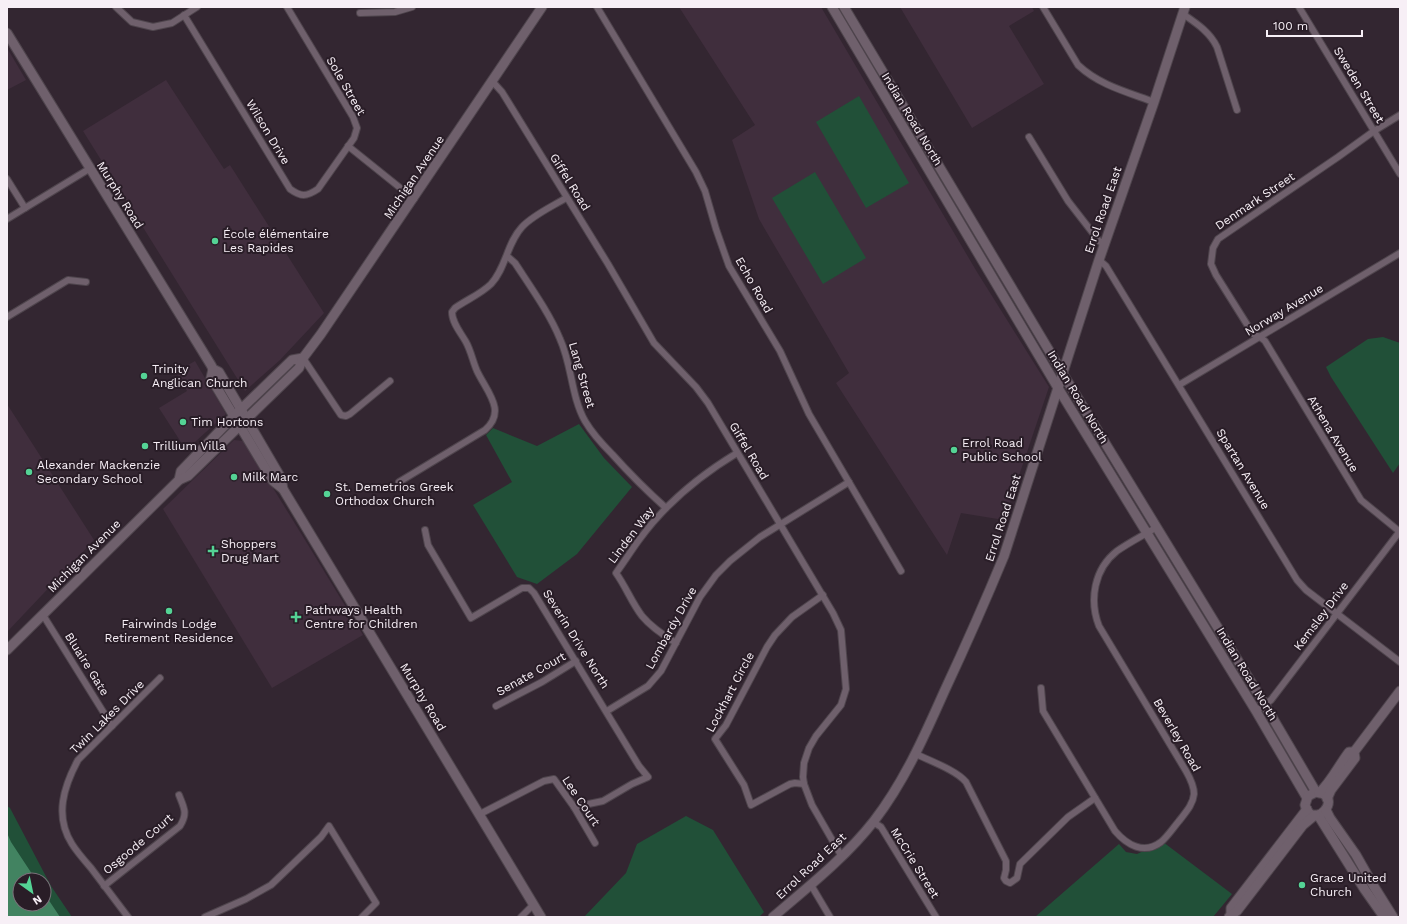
<svg xmlns="http://www.w3.org/2000/svg" width="1407" height="924" font-family="'Work Sans',sans-serif">
<style>
.built{fill:#402e3d}
.green{fill:#215038;fill-rule:evenodd}
.water{fill:#428361}
.lines{fill:none;stroke-linecap:round;stroke-linejoin:round}
.street-casing{stroke:#4f454d;stroke-width:8}
.secondary-casing{stroke:#4f454d;stroke-width:11}
.street{stroke:#6f606c;stroke-width:6}
.secondary{stroke:#6f606c;stroke-width:9}
.poi-dot{fill:#54d395;stroke:#291d27;stroke-width:1.5}
.labels{text-anchor:middle;stroke-width:4;stroke-linejoin:round;paint-order:stroke}
.street-label{font-size:12px;fill:#f7eff6;stroke:#291d27}
.poi-label{font-size:12px;fill:#f7eff6;stroke:#291d27;text-anchor:start}
</style>
<rect width="100%" height="100%" fill="#332631"/>
<!-- built -->
<g class="built">
<path d="M679,7h142l156,265 72,115 -45,133 -43,-7 -14,42 -111,-172 13,-10 -90,-154 -27,-79 23,-15z"/>
<path d="M900,7h132l2,4 -25,15 35,58 -72,44z"/>
<path d="M7,48l19,32 -19,10z"/>
<path d="M166,80l58,89 6,-4 94,148 -44,47 -35,31 -162,-260z"/>
<path d="M195,361l31,53 -40,36 -27,-42 28,-17 -11,-19z"/>
<path d="M7,404l87,136 -87,92z"/>
<path d="M234,440l10,1 61,99 58,95 -91,53 -109,-179z"/>
</g>
<!-- green -->
<g class="green">
<path d="M859,96l50,87 -43,25 -50,-86z"/>
<path d="M815,172l51,86 -43,26 -51,-86z"/>
<path d="M1383,337l17,6v120l-7,10 -62,-96 -5,-10 42,-28z"/>
<path d="M579,424l25,34 28,29 -55,67 -40,30 -20,-7 -44,-72 39,-23 -26,-47 7,-7 44,18z"/>
<path d="M7,806l3,2 41,78 21,31h-65zM20,880h24v24h-24z"/>
<path d="M686,816l27,14 51,82 -5,5h-175l42,-44 11,-29z"/>
<path d="M1163,842l69,52 -19,23h-178l84,-73 7,8 11,2z"/>
</g>
<!-- water -->
<path class="water" d="M7,833l4,9 25,38h-16v24h24v-11l16,24h-53z"/>
<g class="lines">
<!-- street casing -->
<g class="street-casing">
<g id="street">
<path d="M116,7l16,15 21,5 19,-4 25,-16"/>
<path d="M597,7l99,165 9,19 11,38 13,37 51,85 29,63 92,157"/>
<path d="M1043,7l35,58c21,20 49,27 76,37"/>
<path d="M1299,7l101,167"/>
<path d="M360,13l35,-1 17,-5"/>
<path d="M1183,14c13,9 27,18 34,33l20,63"/>
<path d="M184,15l106,174c11,8 16,8 28,0l36,-51 3,-10 -4,-11 -66,-110"/>
<path d="M492,81l10,11 106,172 46,79 42,44 12,16 125,210 8,17 5,59 -5,16 -25,31 -7,12 -5,15 -1,14 1,7 8,21 30,52"/>
<path d="M1029,137l39,64 31,40 6,3"/>
<path d="M348,146l66,53"/>
<path d="M7,179l18,29"/>
<path d="M7,219l82,-50"/>
<path d="M507,256l8,7c15,23 35,51 45,76 12,26 11,57 25,82 7,12 17,23 27,33 17,19 35,37 54,54"/>
<path d="M1099,260l7,6 191,314 9,10 94,72"/>
<path d="M7,317l61,-37 18,2"/>
<path d="M303,358l38,57 5,1 4,-2 40,-33"/>
<path d="M1179,385l221,-132"/>
<path d="M399,482l86,-52c22,-19 2,-38 -8,-59 -4,-9 -6,-20 -11,-29 -5,-9 -14,-19 -14,-30l3,-4c11,-8 26,-14 36,-24 15,-16 16,-41 31,-57 11,-12 31,-21 44,-29"/>
<path d="M425,530l3,15 43,73 51,-30h7l5,5 105,173 9,11 -16,7 -29,17 -29,6"/>
<path d="M1400,532l-39,-32 -96,-159 -5,-4 -7,-3 -37,-59 -5,-11 2,-16 5,-9 120,-82 36,-26 26,-16"/>
<path d="M43,615l69,111"/>
<path d="M676,643c-13,-8 -25,-16 -34,-27 -10,-13 -16,-29 -26,-43 8,-11 15,-22 23,-33 26,-36 60,-64 98,-87"/>
<path d="M1041,688l2,23 72,120c12,14 29,24 46,11 7,-6 12,-14 18,-21 6,-8 14,-16 15,-27 0,-8 -4,-16 -8,-23l-87,-145c-10,-26 -5,-57 18,-75 13,-9 27,-16 40,-24"/>
<path d="M496,706l46,-24 34,-21"/>
<path d="M607,711l41,-25 13,-15 39,-74 16,-22 14,-14 30,-24 89,-55"/>
<path d="M1256,711l15,-11 129,-169"/>
<path d="M916,754c14,7 40,16 50,28l40,79v9l-2,8 2,3 4,2 7,-5 3,-14 48,-47 27,-19"/>
<path d="M804,784l-9,-1 -5,1 -39,21 -7,-20 -29,-46 11,-14 41,-78 8,-12 17,-18 31,-22"/>
<path d="M480,814l64,-33 10,-2 20,28 21,36"/>
<path d="M873,822l8,5 55,90"/>
<path d="M811,885l19,32"/>
<path d="M104,886l76,-60c8,-13 4,-18 -1,-31"/>
<path d="M128,917c-12,-16 -25,-33 -37,-49 -7,-8 -14,-16 -19,-24 -18,-28 -8,-58 6,-84l82,-82"/>
<path d="M205,917l41,-18 25,-14 50,-48 8,-11 47,77 -14,14"/>
<path d="M521,917l13,-13"/>
</g>
</g>
<!-- secondary casing -->
<g class="secondary-casing">
<g id="secondary">
<path d="M832,7l226,381 198,323 51,87"/>
<path d="M844,7l219,367 202,331 51,87c30,3 -3,42 -11,13l3,-9 8,-4"/>
<path d="M7,33l204,332 2,4 6,3 62,106 2,11 258,428"/>
<path d="M213,369l-2,9 62,103 10,8"/>
<path d="M179,480l2,-9 53,-55 58,-56 11,-2"/>
<path d="M7,650l172,-170 9,-4 111,-108 4,-10 18,-24 221,-327"/>
<path d="M1319,793c12,-11 20,-28 30,-41h5"/>
<path d="M1327,799l4,-9 24,-32 -1,-6 46,-61"/>
<path d="M1326,810l4,8 26,37 17,30 20,32"/>
<path d="M1318,815l47,75 19,27"/>
<path d="M1231,914v-6l76,-99"/>
<path d="M773,917c35,-30 72,-59 101,-96 30,-39 50,-84 70,-129 21,-45 41,-90 60,-136l95,-296 55,-158 31,-95"/>
<path d="M1229,917l8,-6 66,-86 12,-10"/>
</g>
</g>
<!-- street -->
<use href="#street" class="street"/>
<!-- secondary -->
<use href="#secondary" class="secondary"/>
</g>
<!-- markers -->
<g class="poi-dot">
<circle cx="215" cy="241" r="4"/>
<circle cx="144" cy="376" r="4"/>
<circle cx="183" cy="422" r="4"/>
<circle cx="145" cy="446" r="4"/>
<circle cx="954" cy="450" r="4"/>
<circle cx="29" cy="472" r="4"/>
<circle cx="234" cy="477" r="4"/>
<circle cx="327" cy="494" r="4"/>
<path d="M211 545h4v4h4v4h-4v4h-4v-4h-4v-4h4z"/>
<circle cx="169" cy="611" r="4"/>
<path d="M294 611h4v4h4v4h-4v4h-4v-4h-4v-4h4z"/>
<circle cx="1302" cy="885" r="4"/>
</g>
<g class="labels">
<!-- street labels -->
<g class="street-label">
<text transform="translate(1359 85) rotate(59)" y="4">Sweden Street</text>
<text transform="translate(346 86) rotate(60)" y="4">Sole Street</text>
<text transform="translate(912 119) rotate(59)" y="4">Indian Road North</text>
<text transform="translate(268 132) rotate(59)" y="4">Wilson Drive</text>
<text transform="translate(414 177) rotate(-56)" y="4">Michigan Avenue</text>
<text transform="translate(570 182) rotate(58)" y="4">Giffel Road</text>
<text transform="translate(120 195) rotate(58)" y="4">Murphy Road</text>
<text transform="translate(1255 201) rotate(-34)" y="4">Denmark Street</text>
<text transform="translate(1103 210) rotate(-71)" y="4">Errol Road East</text>
<text transform="translate(754 285) rotate(60)" y="4">Echo Road</text>
<text transform="translate(1284 310) rotate(-31)" y="4">Norway Avenue</text>
<text transform="translate(582 375) rotate(74)" y="4">Lang Street</text>
<text transform="translate(1078 397) rotate(59)" y="4">Indian Road North</text>
<text transform="translate(1333 434) rotate(59)" y="4">Athena Avenue</text>
<text transform="translate(749 451) rotate(59)" y="4">Giffel Road</text>
<text transform="translate(1243 469) rotate(59)" y="4">Spartan Avenue</text>
<text transform="translate(1003 518) rotate(-72)" y="4">Errol Road East</text>
<text transform="translate(631 535) rotate(-53)" y="4">Linden Way</text>
<text transform="translate(84 556) rotate(-45)" y="4">Michigan Avenue</text>
<text transform="translate(1321 616) rotate(-53)" y="4">Kemsley Drive</text>
<text transform="translate(671 628) rotate(-61)" y="4">Lombardy Drive</text>
<text transform="translate(576 639) rotate(58)" y="4">Severin Drive North</text>
<text transform="translate(87 664) rotate(58)" y="4">Bluaire Gate</text>
<text transform="translate(531 674) rotate(-29)" y="4">Senate Court</text>
<text transform="translate(1247 674) rotate(59)" y="4">Indian Road North</text>
<text transform="translate(730 692) rotate(-62)" y="4">Lockhart Circle</text>
<text transform="translate(423 697) rotate(59)" y="4">Murphy Road</text>
<text transform="translate(107 717) rotate(-45)" y="4">Twin Lakes Drive</text>
<text transform="translate(1177 735) rotate(60)" y="4">Beverley Road</text>
<text transform="translate(581 801) rotate(56)" y="4">Lee Court</text>
<text transform="translate(138 844) rotate(-40)" y="4">Osgoode Court</text>
<text transform="translate(915 863) rotate(58)" y="4">McCrie Street</text>
<text transform="translate(811 866) rotate(-43)" y="4">Errol Road East</text>
</g>
<!-- poi labels -->
<g class="poi-label">
<text x="223" y="238">École élémentaire<tspan x="223" dy="14">Les Rapides</tspan></text>
<text x="152" y="373">Trinity<tspan x="152" dy="14">Anglican Church</tspan></text>
<text x="191" y="426">Tim Hortons</text>
<text x="962" y="447">Errol Road<tspan x="962" dy="14">Public School</tspan></text>
<text x="153" y="450">Trillium Villa</text>
<text x="37" y="469">Alexander Mackenzie<tspan x="37" dy="14">Secondary School</tspan></text>
<text x="242" y="481">Milk Marc</text>
<text x="335" y="491">St. Demetrios Greek<tspan x="335" dy="14">Orthodox Church</tspan></text>
<text x="221" y="548">Shoppers<tspan x="221" dy="14">Drug Mart</tspan></text>
<text x="305" y="614">Pathways Health<tspan x="305" dy="14">Centre for Children</tspan></text>
<text x="169" y="628" text-anchor="middle">Fairwinds Lodge<tspan x="169" dy="14">Retirement Residence</tspan></text>
<text x="1310" y="882">Grace United<tspan x="1310" dy="14">Church</tspan></text>
</g>
</g>
<!-- border -->
<rect width="1407" height="924" fill="none" stroke="#f7eff6" stroke-width="16"/>
<!-- north arrow -->
<g transform="translate(32 892) rotate(147)"><circle r="19" fill="#291d27" stroke="#7b717a"/>
<path d="M0-3L7 15L0 10L-7 15Z" fill="#54d395"/>
<text y="-6" font-size="11" font-weight="bold" text-anchor="middle" fill="#f7eff6">N</text>
</g>
<!-- scale -->
<path d="M1267 30v6h95v-6" fill="none" stroke="#f7eff6" stroke-width="2"/>
<text x="1273" y="30" font-size="12" fill="#f7eff6" stroke="#291d27" stroke-width="3" paint-order="stroke">100 m</text>
</svg>
